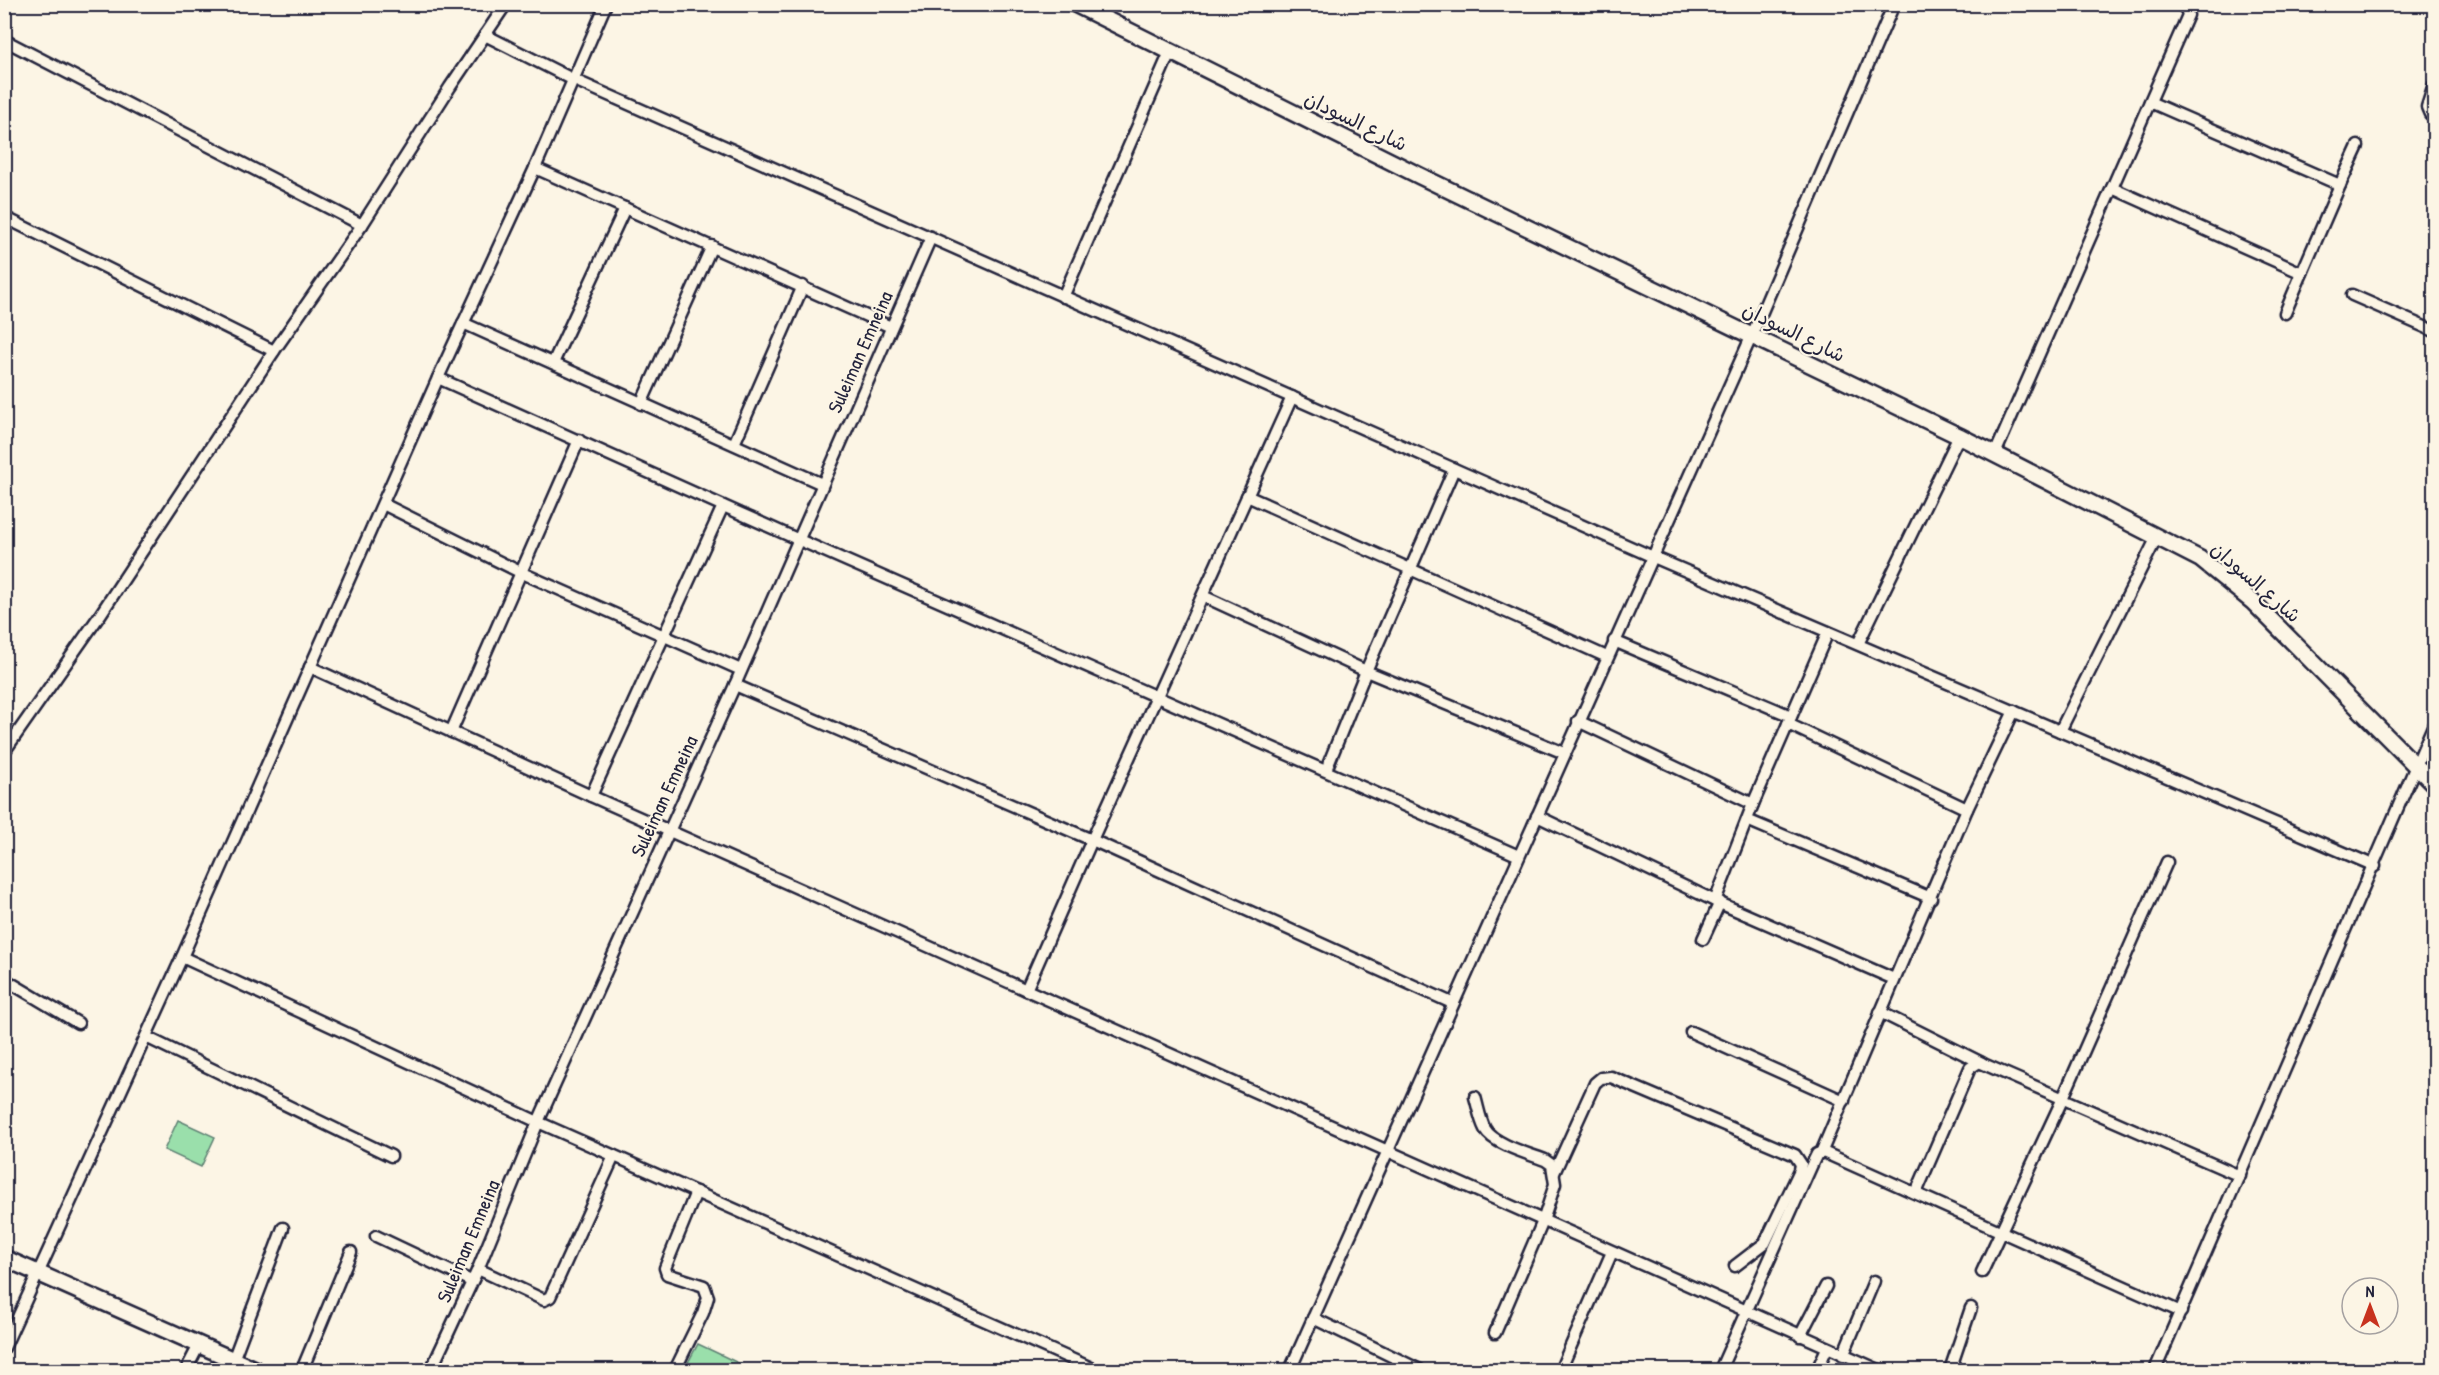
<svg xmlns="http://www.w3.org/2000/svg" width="2439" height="1375" font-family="'Patrick Hand','Playpen Sans Arabic',sans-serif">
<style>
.green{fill:#9adfab;stroke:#5e8073;stroke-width:1.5}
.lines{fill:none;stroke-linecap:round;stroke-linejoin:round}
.street-casing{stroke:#22223b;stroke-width:15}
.secondary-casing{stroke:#22223b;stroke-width:20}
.street{stroke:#fcf5e5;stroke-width:10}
.secondary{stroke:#fcf5e5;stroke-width:15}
.labels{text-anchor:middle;stroke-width:4.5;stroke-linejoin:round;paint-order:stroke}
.street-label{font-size:20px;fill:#22223b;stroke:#fcf5e5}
</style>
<rect width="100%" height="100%" fill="#fcf5e5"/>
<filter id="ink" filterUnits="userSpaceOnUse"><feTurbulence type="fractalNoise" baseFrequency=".0167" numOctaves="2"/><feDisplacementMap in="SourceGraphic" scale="12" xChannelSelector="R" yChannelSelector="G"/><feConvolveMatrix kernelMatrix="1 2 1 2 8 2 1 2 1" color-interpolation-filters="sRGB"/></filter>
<g filter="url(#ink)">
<!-- green -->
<g class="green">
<path d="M178,1120l37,17 -14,30 -37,-17z"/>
<path d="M698,1344l55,26h-69z"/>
</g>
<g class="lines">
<!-- street casing -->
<g class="street-casing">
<g id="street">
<path d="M485,35l87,44 1079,477 724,310"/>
<path d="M4,40l358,185"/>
<path d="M2434,85l-7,22 3,7 4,2"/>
<path d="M535,168l356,159"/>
<path d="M2340,185l18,-39"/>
<path d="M2112,188l190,85 38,-88 -190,-83"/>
<path d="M4,217l270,134"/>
<path d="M2352,295l82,36"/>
<path d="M1063,297l107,-245"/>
<path d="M2285,313l17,-40"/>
<path d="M463,323l359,161"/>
<path d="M553,363l72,-155"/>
<path d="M438,378l359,161 722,317"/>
<path d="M641,404l71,-158"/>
<path d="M734,444l69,-158"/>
<path d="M1995,454l193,-439 -2,-6 -6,-5"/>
<path d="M1247,496l360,161"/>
<path d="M383,504l137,68 221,98"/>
<path d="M1203,596l163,75 198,82"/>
<path d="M1614,641l177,75"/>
<path d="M1858,644l101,-208"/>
<path d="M310,667l281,129 1288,574"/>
<path d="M735,685l357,155 360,163"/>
<path d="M1578,721l175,83 75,-172"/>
<path d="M1788,724l179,85"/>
<path d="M2060,731l97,-194"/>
<path d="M451,732l128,-292"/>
<path d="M4,752l96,-137 174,-264 88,-126 88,-138 56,-83"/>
<path d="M1326,770l40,-99 88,-202"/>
<path d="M591,796l132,-290"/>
<path d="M1537,816l178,85 179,78"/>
<path d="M1747,820l184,78"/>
<path d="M1715,901l38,-97"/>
<path d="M1703,939l17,-37"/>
<path d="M182,957l356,165 558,248"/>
<path d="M4,979l74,44"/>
<path d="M1026,990l66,-150 200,-443"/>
<path d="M1880,1012l102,51"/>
<path d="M1691,1032l153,69"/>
<path d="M146,1037l245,119"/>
<path d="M1475,1097c3,10 5,23 10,32 8,15 44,25 60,31l7,5 3,19 -12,37 -48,112"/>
<path d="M1821,1153l146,-344 47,-98"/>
<path d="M1554,1173l41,-90 6,-5 10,-1 184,78 6,9 -1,6 -35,73 -30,23"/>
<path d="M1916,1193l54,-125 9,-6 261,114"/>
<path d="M376,1236l95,45"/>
<path d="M478,1269l66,31 6,-3 64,-141"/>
<path d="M1982,1272l81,-174 104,-236"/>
<path d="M1313,1318l107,52"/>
<path d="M1800,1336l26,-50"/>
<path d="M4,1348l178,-391 256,-579 97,-210 71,-164"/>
<path d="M1843,1355l31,-74"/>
<path d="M233,1360l50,-132"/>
<path d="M1563,1364l49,-112"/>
<path d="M186,1370l13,-25"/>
<path d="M302,1370l49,-118"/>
<path d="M431,1370l47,-101 60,-147 197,-437 196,-448"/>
<path d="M675,1370l28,-57 5,-16 -4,-11 -37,-12 -2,-6 31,-76"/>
<path d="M1290,1370l462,-1035 142,-331"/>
<path d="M1720,1370l94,-210 3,-6 6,-2 358,160"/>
<path d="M1817,1370l10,-22"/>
<path d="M1950,1370l21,-62"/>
<path d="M2155,1370l279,-646"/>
</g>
</g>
<!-- secondary casing -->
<g class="secondary-casing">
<g id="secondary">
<path d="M1075,4l345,172 539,260 241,123 53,43 181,182"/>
<path d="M4,1258l252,112"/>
</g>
</g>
<!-- street -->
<use href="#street" class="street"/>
<!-- secondary -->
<use href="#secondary" class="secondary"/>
</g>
</g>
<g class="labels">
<!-- street labels -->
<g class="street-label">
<text transform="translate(1356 121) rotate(26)" y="7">شارع السودان</text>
<text transform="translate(1794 332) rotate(26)" y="7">شارع السودان</text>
<text transform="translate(860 352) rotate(-66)" y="7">Suleiman Emneina</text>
<text transform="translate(2256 582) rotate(41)" y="7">شارع السودان</text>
<text transform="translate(664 796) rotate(-65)" y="7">Suleiman Emneina</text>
<text transform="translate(468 1241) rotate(-67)" y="7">Suleiman Emneina</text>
</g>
</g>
<!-- margin -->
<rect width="2439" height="1375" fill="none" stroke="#fcf5e5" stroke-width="24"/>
<rect x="12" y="12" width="2415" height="1351" fill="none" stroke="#22223b" stroke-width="2" filter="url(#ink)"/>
<!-- north arrow -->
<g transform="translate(2370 1306)"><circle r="28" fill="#fcf5e5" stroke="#a5a1a1" stroke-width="1.5"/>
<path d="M0-4.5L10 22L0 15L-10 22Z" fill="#c8321e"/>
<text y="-9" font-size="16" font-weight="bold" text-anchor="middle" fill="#22223b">N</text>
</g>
</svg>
